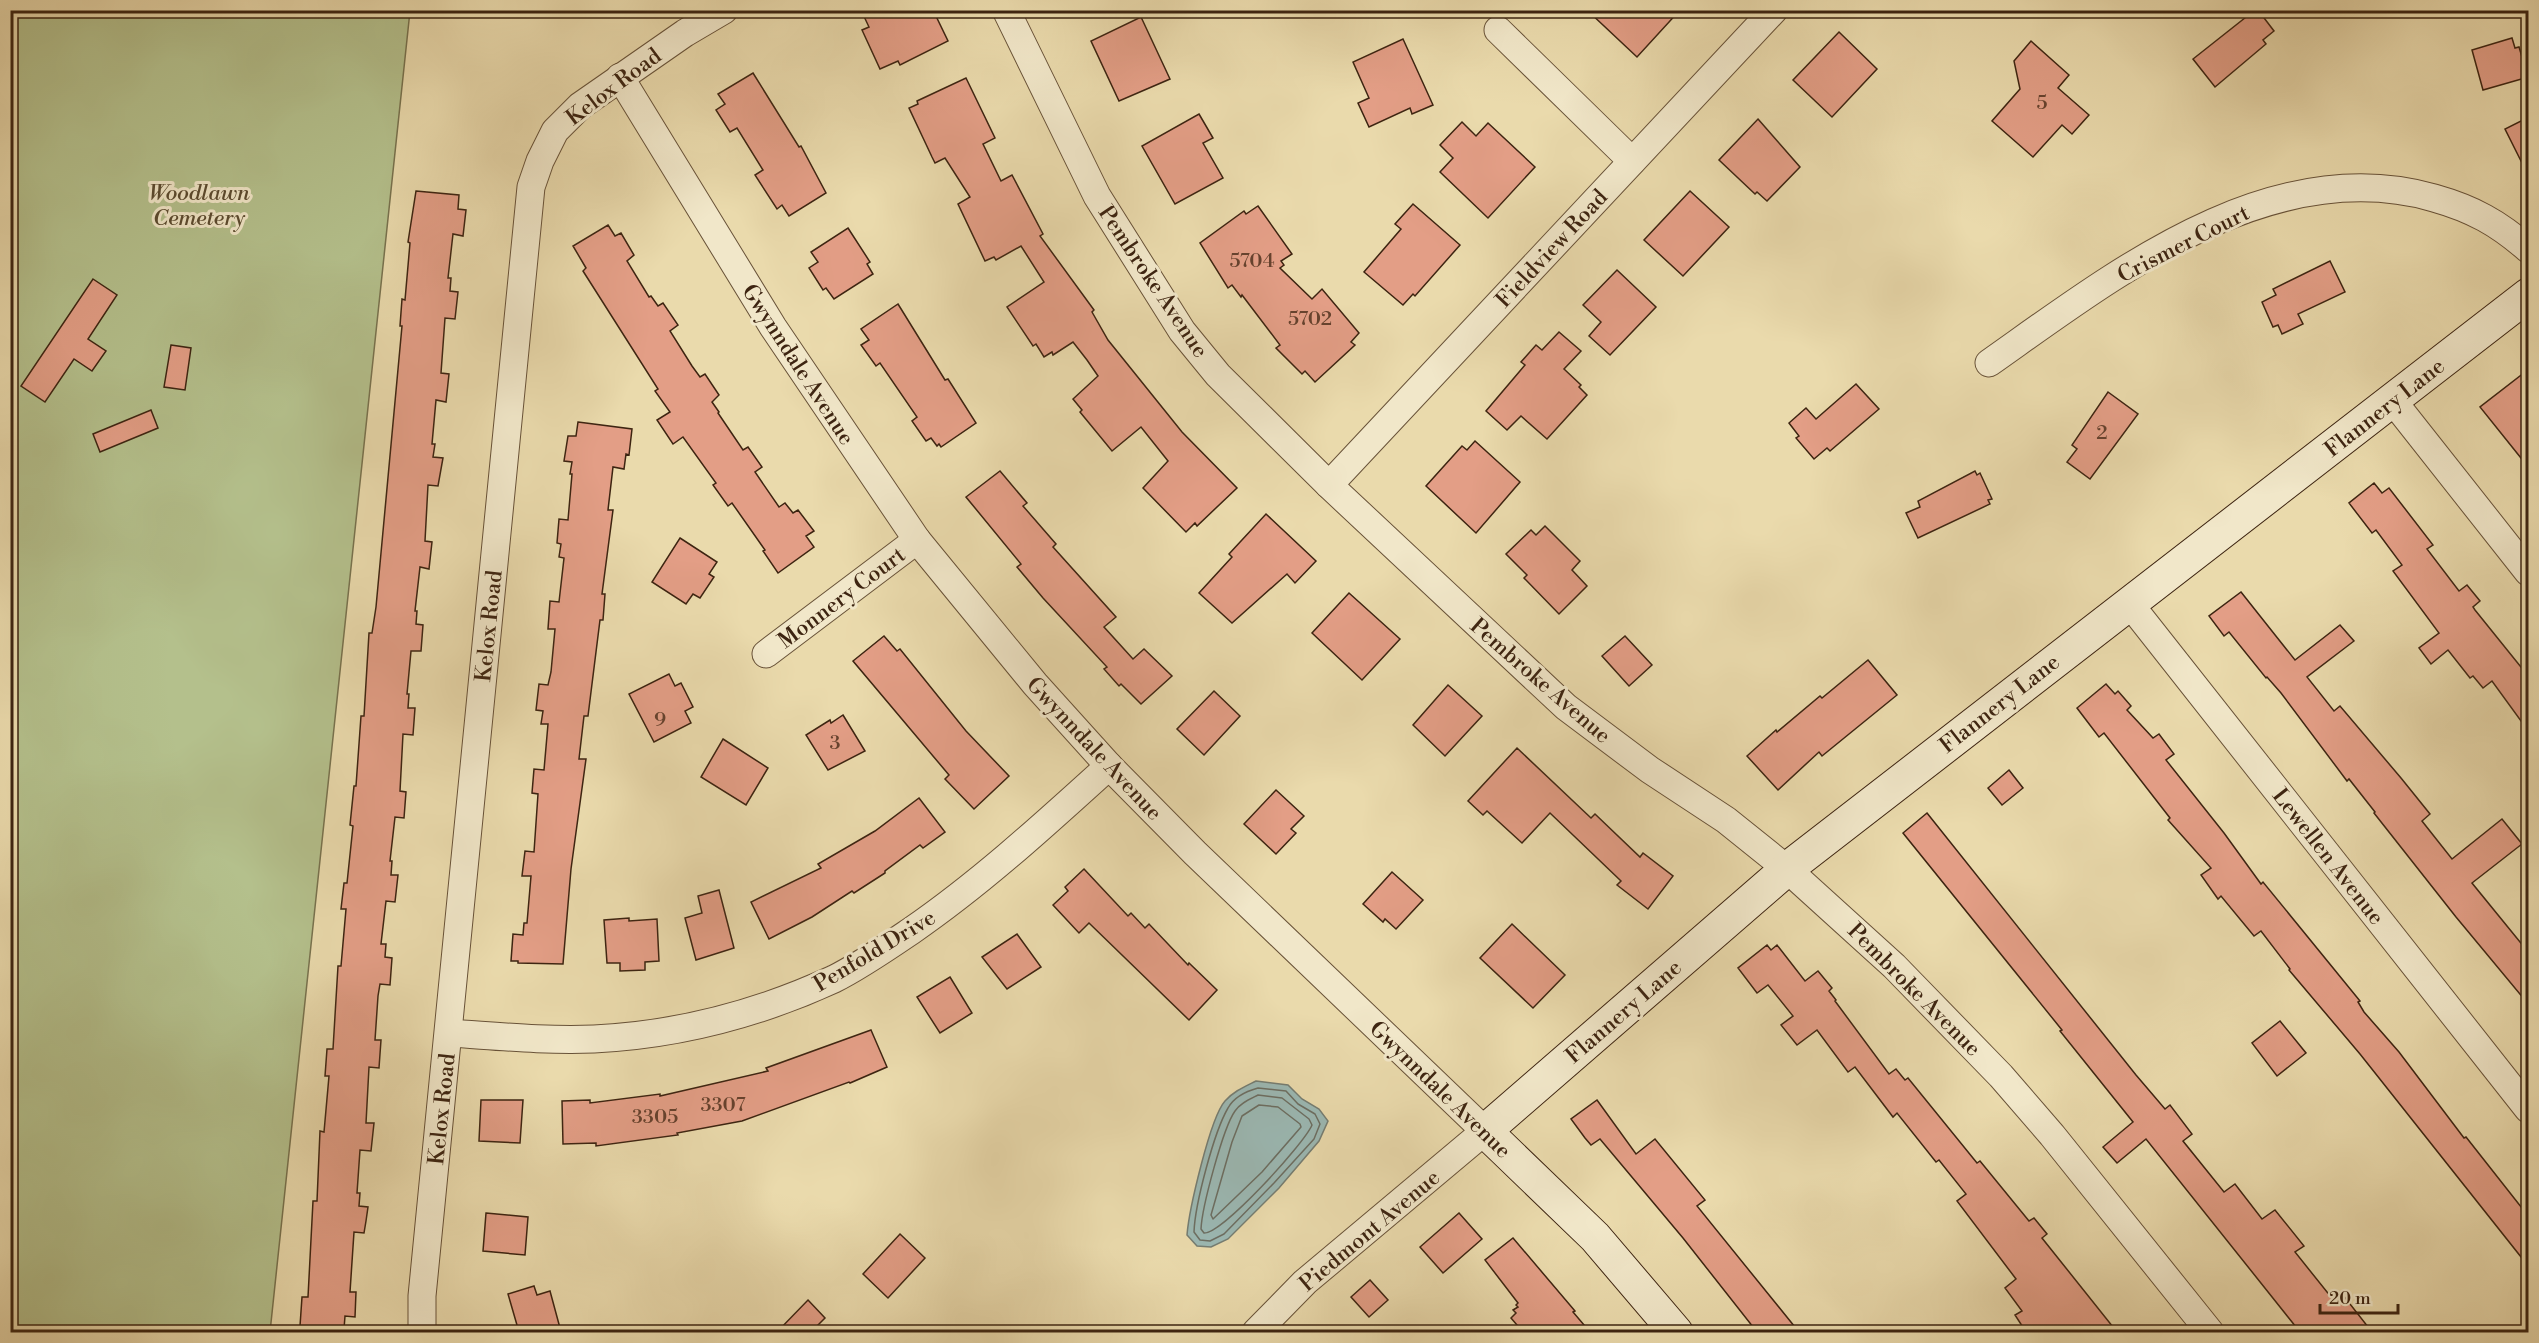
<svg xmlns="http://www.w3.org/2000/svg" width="2539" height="1343" font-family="'Libre Bodoni',serif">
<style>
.green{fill:#b4c08c;stroke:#78724e;stroke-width:1.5}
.water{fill:#9bb8b3;stroke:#757d72;stroke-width:1.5}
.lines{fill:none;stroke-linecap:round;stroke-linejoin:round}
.shore{stroke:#6c6e62;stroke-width:1.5}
.building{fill:#e39e86;stroke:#3d2411;stroke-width:1.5}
.street-casing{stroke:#685238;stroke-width:29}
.secondary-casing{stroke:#3d2411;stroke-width:35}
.street{stroke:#f1e7c9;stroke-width:27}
.secondary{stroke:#f1e7c9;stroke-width:33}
.labels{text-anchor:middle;stroke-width:6;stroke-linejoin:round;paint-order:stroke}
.number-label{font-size:20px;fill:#66422e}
.street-label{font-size:22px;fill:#3d2411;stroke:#f1e7c9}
.park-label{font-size:22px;font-style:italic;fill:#5b4b30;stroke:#f1e7c9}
</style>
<rect width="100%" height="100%" fill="#eadaac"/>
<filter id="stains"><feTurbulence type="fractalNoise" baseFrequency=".00333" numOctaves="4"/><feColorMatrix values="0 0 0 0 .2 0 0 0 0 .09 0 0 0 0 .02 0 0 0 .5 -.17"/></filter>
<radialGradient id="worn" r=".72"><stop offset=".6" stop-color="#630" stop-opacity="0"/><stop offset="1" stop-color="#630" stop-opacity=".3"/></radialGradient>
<!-- green -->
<path class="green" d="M10,11h400l-140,1321h-259z"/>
<!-- water -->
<path class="water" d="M1256,1081l32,4 14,14 17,10 9,12 -9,20 -40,47 -51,51 -17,8 -14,-1 -10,-11c2,-25 23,-117 38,-134 9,-10 19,-14 31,-20z"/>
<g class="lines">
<!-- shore -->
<g class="shore">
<path d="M1258,1088l28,3 12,13 17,10 5,10 -6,15 -40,44 -50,51 -14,7 -10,-1 -6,-8c1,-28 20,-100 34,-124 6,-11 19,-17 30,-20z"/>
<path d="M1258,1095l24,3 27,21 3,6c-8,19 -90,109 -108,108l-3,-4c1,-22 22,-101 34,-118 5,-8 15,-12 23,-16z"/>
<path d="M1259,1105l19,2 22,17 1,3 -39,45 -49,47 -2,-4 21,-73 10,-26z"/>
</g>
</g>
<!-- building -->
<g class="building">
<path d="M861,10h72l15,31 -48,24 -2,-4 -18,8 -18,-39 7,-3z"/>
<path d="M1587,10h93l-43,47z"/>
<path d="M2255,10h3l16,21 -11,9 3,4 -51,43 -22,-28z"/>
<path d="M1141,17l29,62 -51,22 -28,-60z"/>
<path d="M1839,32l38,37 -45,48 -39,-37z"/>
<path d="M2512,38l3,10 4,-1 8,27 -3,1 1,3 -42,12 -11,-40z"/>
<path d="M1403,39l30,66 -21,9 -2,-6 -41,19 -11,-24 11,-5 -16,-36z"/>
<path d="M2031,41l38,34 -11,13 31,27 -17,19 -10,-9 -29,32 -41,-36 28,-32 -6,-28z"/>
<path d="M753,73l46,74 2,-1 25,47 -37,23 -7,-11 -5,4 -22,-34 8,-5 -26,-42 -7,4 -14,-22 9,-6 -7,-10z"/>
<path d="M966,78l29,60 -12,6 18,37 11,-6 31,59 -3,2 54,74 -2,2 16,28 74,92 55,56 -40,38 -2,-3 -9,9 -43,-44 25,-27 -27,-34 -29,24 -32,-39 2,-2 -9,-11 25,-23 -11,-16 -14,-18 -20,13 -1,-3 -8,5 -8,-13 -3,2 -26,-39 37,-25 -23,-36 -25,14 -2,-3 -9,4 -27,-57 12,-7 -25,-39 -10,5 -3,-6 -23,-49 9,-4 -1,-3z"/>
<path d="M1199,114l14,24 -10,5 20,35 -48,26 -33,-58z"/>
<path d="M2529,117v60l-24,-48z"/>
<path d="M1758,119l42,48 -33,34 -10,-9 -2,2 -36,-34z"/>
<path d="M1462,122l14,14 12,-13 47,44 -47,51 -48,-46 13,-14 -13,-13z"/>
<path d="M416,191l43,4 -1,14 8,1 -3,26 -10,-2 -5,44h3l-1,13 8,1 -3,27 -10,-1 -4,55 8,1 -3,28 -10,-2 -4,44h3l-2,13 10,1 -5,28 -10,-1 -3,56 7,1 -3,27 -9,-2 -5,44h2l-1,13 7,1 -2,26h-10l-4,43h2l-1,14h7l-2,27 -10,-1 -3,57 6,1 -2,26 -9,-1 -5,44h2l-1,14h7l-3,27 -9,-1 -5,43h5l-1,13 7,1 -2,27 -10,-1 -2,12 -3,44h6l-2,28 -10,-1 -3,56h8l-3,28 -11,-1 -3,43h3l-1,13 9,1 -2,14 -2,12 -10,-1 -4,60h6l-1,25 -10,-1 -1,13 -44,-3 2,-29h6l5,-96h4l3,-70 4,1 5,-56h-4l2,-27h6l5,-83h3l5,-57h-5l3,-26h3l6,-57 -3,-1 4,-39h2l5,-70h3l5,-83h3l4,-26 26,-281h-2l2,-27 3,1 5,-57 -2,-1z"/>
<path d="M1690,191l39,36 -46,49 -39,-36z"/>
<path d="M1413,204l47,41 -45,51 -2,-2 -10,11 -39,-33 37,-43 -6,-5z"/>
<path d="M1258,206l34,48 -11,7 3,4 -4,3 32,31 10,-10 37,44 -8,9 4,3 -40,37 -10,-11 -3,3 -26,-26 4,-3 -38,-50 -1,2 -9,-12 -4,3 -28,-45 44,-32 2,3z"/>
<path d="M608,225l7,11 6,-3 13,22 -7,6 22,36 2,-1 7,10 5,-3 15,22 -8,6 22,35 8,11 5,-3 14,21 -7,7 7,10 -1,1 25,37 5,-3 14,20 -7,5 24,35 6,-4 8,10 5,-3 16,21 -8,5 8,11 -36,26 -15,-22 2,-1 -33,-47 -4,3 -15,-21 3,-2 -33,-46 -10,7 -16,-24 13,-8 -15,-21 3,-2 -75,-118 3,-3 -13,-22z"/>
<path d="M848,228l22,34 -3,2 6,10 -39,25 -8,-11 -3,2 -14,-22 9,-6 -7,-10z"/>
<path d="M2330,261l15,31 -47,22 5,10 -21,10 -4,-9 -5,2 -11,-25 14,-7 -3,-6z"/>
<path d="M1617,270l39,37 -46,48 -21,-19 12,-14 -18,-17z"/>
<path d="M93,279l24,16 -29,44 18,12 -14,20 -18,-12 -29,43 -24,-16z"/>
<path d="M898,304l47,76 3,-1 28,44 -35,24 -2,-3 -2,2 -6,-8 -5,3 -14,-20 5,-4 -37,-54 -4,3 -15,-21 8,-5 -8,-11z"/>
<path d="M1559,332l22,19 -17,18 17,16 -2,2 8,8 -40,44 -26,-23 -14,14 -21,-19 39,-46 -4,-3 15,-17 6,5z"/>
<path d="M171,345l20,3 -6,42 -21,-3z"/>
<path d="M2529,369v99l-49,-61z"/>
<path d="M1856,384l23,25 -49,42 -3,-3 -13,11 -18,-21 3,-2 -10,-13 17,-15 10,11z"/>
<path d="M2108,392l30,22 -48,65 -23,-17 10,-13 -5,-4z"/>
<path d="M151,410l7,18 -58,24 -7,-18z"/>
<path d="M578,422l54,7 -3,26 -3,-1 -2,15 -11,-2 -5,43h5l-11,84h3l-2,26h-3l-12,96h-4l-5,43h7l-15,110 -8,95 -45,-1v-2h-7l2,-27 10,1 1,-12h3l4,-47h-9l3,-25 9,1 4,-58 -6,-1 2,-24 10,1 4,-46h-7l2,-13 -7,-1 3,-26 9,1 3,-13 4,-43h-7l2,-28 9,1 5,-44 -5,-1 2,-13 -4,-1 2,-24 9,1 4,-46h-2l2,-12 -8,-1 4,-25h8z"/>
<path d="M1475,441l45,41 -44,51 -50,-47 36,-40 5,4z"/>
<path d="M1000,471l27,32 -4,3 33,38 -3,3 63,70 -12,10 29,32 11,-10 28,27 -31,28 -20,-20 -2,2 -15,-17 3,-2 -64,-69 -26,-31 4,-3 -55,-67z"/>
<path d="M1975,471l2,4 3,-2 12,26 -4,1 2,4 -72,34 -12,-25 14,-6 -2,-6z"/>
<path d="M2374,483l8,10 7,-5 44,57 -6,4 32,42 8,-6 13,16 -7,6 2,3 54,67v55l-37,-51 -9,7 -10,-12 -3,2 -22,-28 -17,14 -12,-16 20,-15 -46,-62 9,-6 -26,-35 -4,3 -23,-30z"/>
<path d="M1266,514l50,47 -21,22 -8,-9 -55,49 -33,-30 33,-36 -3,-3z"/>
<path d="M1545,526l35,35 -8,9 15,16 -28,28 -35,-36 3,-3 -21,-21 25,-24 5,5z"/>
<path d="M680,538l37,24 -8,12 5,3 -14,21 -7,-4 -7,10 -34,-22z"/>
<path d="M2241,592l54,68 45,-35 14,16 -47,36 27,34 6,-5 61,72 29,36 -8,7 30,38 50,-40 20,25 -50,39 57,70v52l-73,-88 -82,-104 1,-1 -26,-33 -2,2 -66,-88 -14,-16 -1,1 -37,-46 -5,4 -15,-20z"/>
<path d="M1349,593l51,46 -38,41 -50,-47z"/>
<path d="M884,636l13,15 3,-2 66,82 43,45 -35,33 -29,-30 4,-4 -96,-114z"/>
<path d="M1625,636l27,29 -23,21 -27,-30z"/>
<path d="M1868,660l29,35 -75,61 -3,-4 -41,38 -31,-34 29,-26 1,2 43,-36 2,2z"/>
<path d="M669,674l6,12 6,-3 12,24 -8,4 6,12 -37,19 -25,-48z"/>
<path d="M2106,684l9,10 3,-3 13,15 -4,4 26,28 6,-4 15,20 -8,6 58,73 37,51 2,-2 97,119 -2,1 6,10 35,40 65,86 2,-1 63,80v50l-169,-213 -71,-84 1,-1 -29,-38 -7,5 -33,-40 -3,3 -17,-24 10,-7 -43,-48 2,-2 -66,-85 -5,4 -22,-29z"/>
<path d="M1448,685l34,31 -37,40 -32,-31z"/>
<path d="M1214,691l26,25 -36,39 -27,-26z"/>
<path d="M843,715l22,36 -37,19 -22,-35 24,-15 1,3z"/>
<path d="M723,739l45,29 -22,37 -45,-28z"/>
<path d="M1517,748l74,70 4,-4 45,43 3,-4 30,23 -25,33 -31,-24 4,-4 -71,-68 -28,30 -35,-32 -4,4 -15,-14z"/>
<path d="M2009,770l14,18 -21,17 -14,-17z"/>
<path d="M1276,790l28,26 -13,13 5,4 -20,21 -32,-30z"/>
<path d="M919,798l26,34 -22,16 -3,-3 -35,26v2l-31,20 -2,-2 -40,26 -43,22 -18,-37 70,-34 -3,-4 57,-33z"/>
<path d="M1927,813l209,262 29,34 5,-4 22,29 -9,7 41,51 11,-8 27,35 13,-9 29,36 -9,6 40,50 8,-7 29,37h-72l-154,-193 -29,24 -14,-16 30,-25 -73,-91 2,-1 -159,-197z"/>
<path d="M1084,869l44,47 3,-3 14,15 4,-4 39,41 1,-2 28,27 -28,30 -100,-97 -10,10 -26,-28 15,-14 -3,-4z"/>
<path d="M1392,872l31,28 -27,29 -11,-10 -2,3 -20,-18z"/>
<path d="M719,890l15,58 -38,12 -11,-42 17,-5 -4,-17z"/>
<path d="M629,918v3l28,-2 2,42 -14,1v8l-25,1v-8h-13l-3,-43z"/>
<path d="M1512,924l53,51 -32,33 -53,-50z"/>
<path d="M1017,934l24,33 -34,22 -25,-32z"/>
<path d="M1767,945l4,5 6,-5 28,36 13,-10 14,17 -3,3 7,9 -1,1 54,73 7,-5 9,11 3,-2 69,85 3,-2 49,60 5,-3 13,16 -5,4 75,94h-91l-11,-17 7,-4 -17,-23 11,-9 -59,-78 9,-7 -27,-34 -3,2 -39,-49 -4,4 -38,-50 -7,5 -31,-42 -20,15 -16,-20 12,-9 -25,-31 -11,8 -19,-25z"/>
<path d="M950,977l22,36 -32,20 -23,-36z"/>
<path d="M2280,1021l26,32 -29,23 -25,-33z"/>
<path d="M871,1030l16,37 -37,16 -1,-1 -107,39 -65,12 1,2 -82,11v-3l-33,1 -1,-43 28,-1v3l70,-9v2l108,-25 -2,-3z"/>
<path d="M481,1100h42l-3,43 -41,-2z"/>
<path d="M1597,1100l39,54 19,-15 50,61 -8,6 102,126h-42l-74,-94 -83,-99 -9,6 -6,-7 -14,-19z"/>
<path d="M486,1213l42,4 -3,38 -42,-4z"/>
<path d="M1459,1213l23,26 -39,34 -23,-26z"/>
<path d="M900,1234l25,24 -37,40 -25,-24z"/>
<path d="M1513,1238l62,73 -2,1 17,20h-67l-12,-14 5,-5 -3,-3 5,-3 -2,-2 2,-2 -33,-43z"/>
<path d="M1370,1280l18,20 -19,17 -18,-20z"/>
<path d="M534,1286l3,9 13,-4 10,37 -17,4h-24l-11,-38z"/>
<path d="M808,1300l17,18 -14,14h-34z"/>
</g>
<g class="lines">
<!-- street casing -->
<g class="street-casing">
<g id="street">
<path d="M1006,10l91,186 85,135 36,44 111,110 237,222 84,63 76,50 61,49 107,97 107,110 51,59 158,197"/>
<path d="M1498,30l134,131"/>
<path d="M620,77l153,250 144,213 118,144 74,82 86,87 290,278 -180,151 -49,50"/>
<path d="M1989,363c125,-88 281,-212 445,-165 39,11 64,25 94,51"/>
<path d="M2393,401l135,171"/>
<path d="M1329,485l445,-475"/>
<path d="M2129,603l399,506"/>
<path d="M766,654l151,-114"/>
<path d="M449,1033c48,3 96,8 145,6 83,-4 164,-25 240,-60 26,-13 52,-31 77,-48 71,-49 134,-107 198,-165"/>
<path d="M422,1332v-36l109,-1109 9,-26 15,-30 25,-25 105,-73 39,-23"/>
</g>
</g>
<!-- secondary casing -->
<g class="secondary-casing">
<path id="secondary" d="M1676,1332l-81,-95 -110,-106 302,-262 741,-574"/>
</g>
<!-- street -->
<use href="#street" class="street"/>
<!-- secondary -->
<use href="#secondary" class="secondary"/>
</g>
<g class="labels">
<!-- number labels -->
<g class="number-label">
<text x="2042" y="109">5</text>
<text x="1252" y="267">5704</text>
<text x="1310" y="325">5702</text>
<text x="2102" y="439">2</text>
<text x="660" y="726">9</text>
<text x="835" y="749">3</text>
<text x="723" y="1111">3307</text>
<text x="655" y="1123">3305</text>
</g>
<!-- street labels -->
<g class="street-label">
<text transform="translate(613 86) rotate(-37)" y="8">Kelox Road</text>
<text transform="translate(2183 243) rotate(-27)" y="8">Crismer Court</text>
<text transform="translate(1551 248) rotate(-47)" y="8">Fieldview Road</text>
<text transform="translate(1154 281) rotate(56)" y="8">Pembroke Avenue</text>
<text transform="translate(799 364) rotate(57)" y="8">Gwynndale Avenue</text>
<text transform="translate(2384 407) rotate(-38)" y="8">Flannery Lane</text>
<text transform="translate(841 597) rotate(-37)" y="8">Monnery Court</text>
<text transform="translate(488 626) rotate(-84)" y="8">Kelox Road</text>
<text transform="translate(1541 680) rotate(41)" y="8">Pembroke Avenue</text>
<text transform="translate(1999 703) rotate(-38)" y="8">Flannery Lane</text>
<text transform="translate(1095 748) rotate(47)" y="8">Gwynndale Avenue</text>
<text transform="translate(2329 856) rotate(52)" y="8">Lewellen Avenue</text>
<text transform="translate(874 950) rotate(-31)" y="8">Penfold Drive</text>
<text transform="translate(1915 989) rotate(45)" y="8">Pembroke Avenue</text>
<text transform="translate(1623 1011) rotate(-41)" y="8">Flannery Lane</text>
<text transform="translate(1441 1089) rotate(44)" y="8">Gwynndale Avenue</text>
<text transform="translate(441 1109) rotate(-84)" y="8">Kelox Road</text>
<text transform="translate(1369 1230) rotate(-40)" y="8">Piedmont Avenue</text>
</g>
<!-- park labels -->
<g class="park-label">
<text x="199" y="200">Woodlawn<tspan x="199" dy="25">Cemetery</tspan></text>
</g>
</g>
<!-- margin -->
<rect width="2539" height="1343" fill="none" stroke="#eadaac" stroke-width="36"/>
<rect x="12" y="12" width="2515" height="1319" fill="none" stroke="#3d2411" stroke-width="3"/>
<rect x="18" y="18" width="2503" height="1307" fill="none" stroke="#3d2411" stroke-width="1.5"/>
<!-- scale -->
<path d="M2320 1304v9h78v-9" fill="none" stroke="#3d2411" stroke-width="3"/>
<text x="2329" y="1304" font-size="18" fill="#3d2411" stroke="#f1e7c9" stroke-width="4.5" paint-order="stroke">20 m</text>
<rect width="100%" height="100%" filter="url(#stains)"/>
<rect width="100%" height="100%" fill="url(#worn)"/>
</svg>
